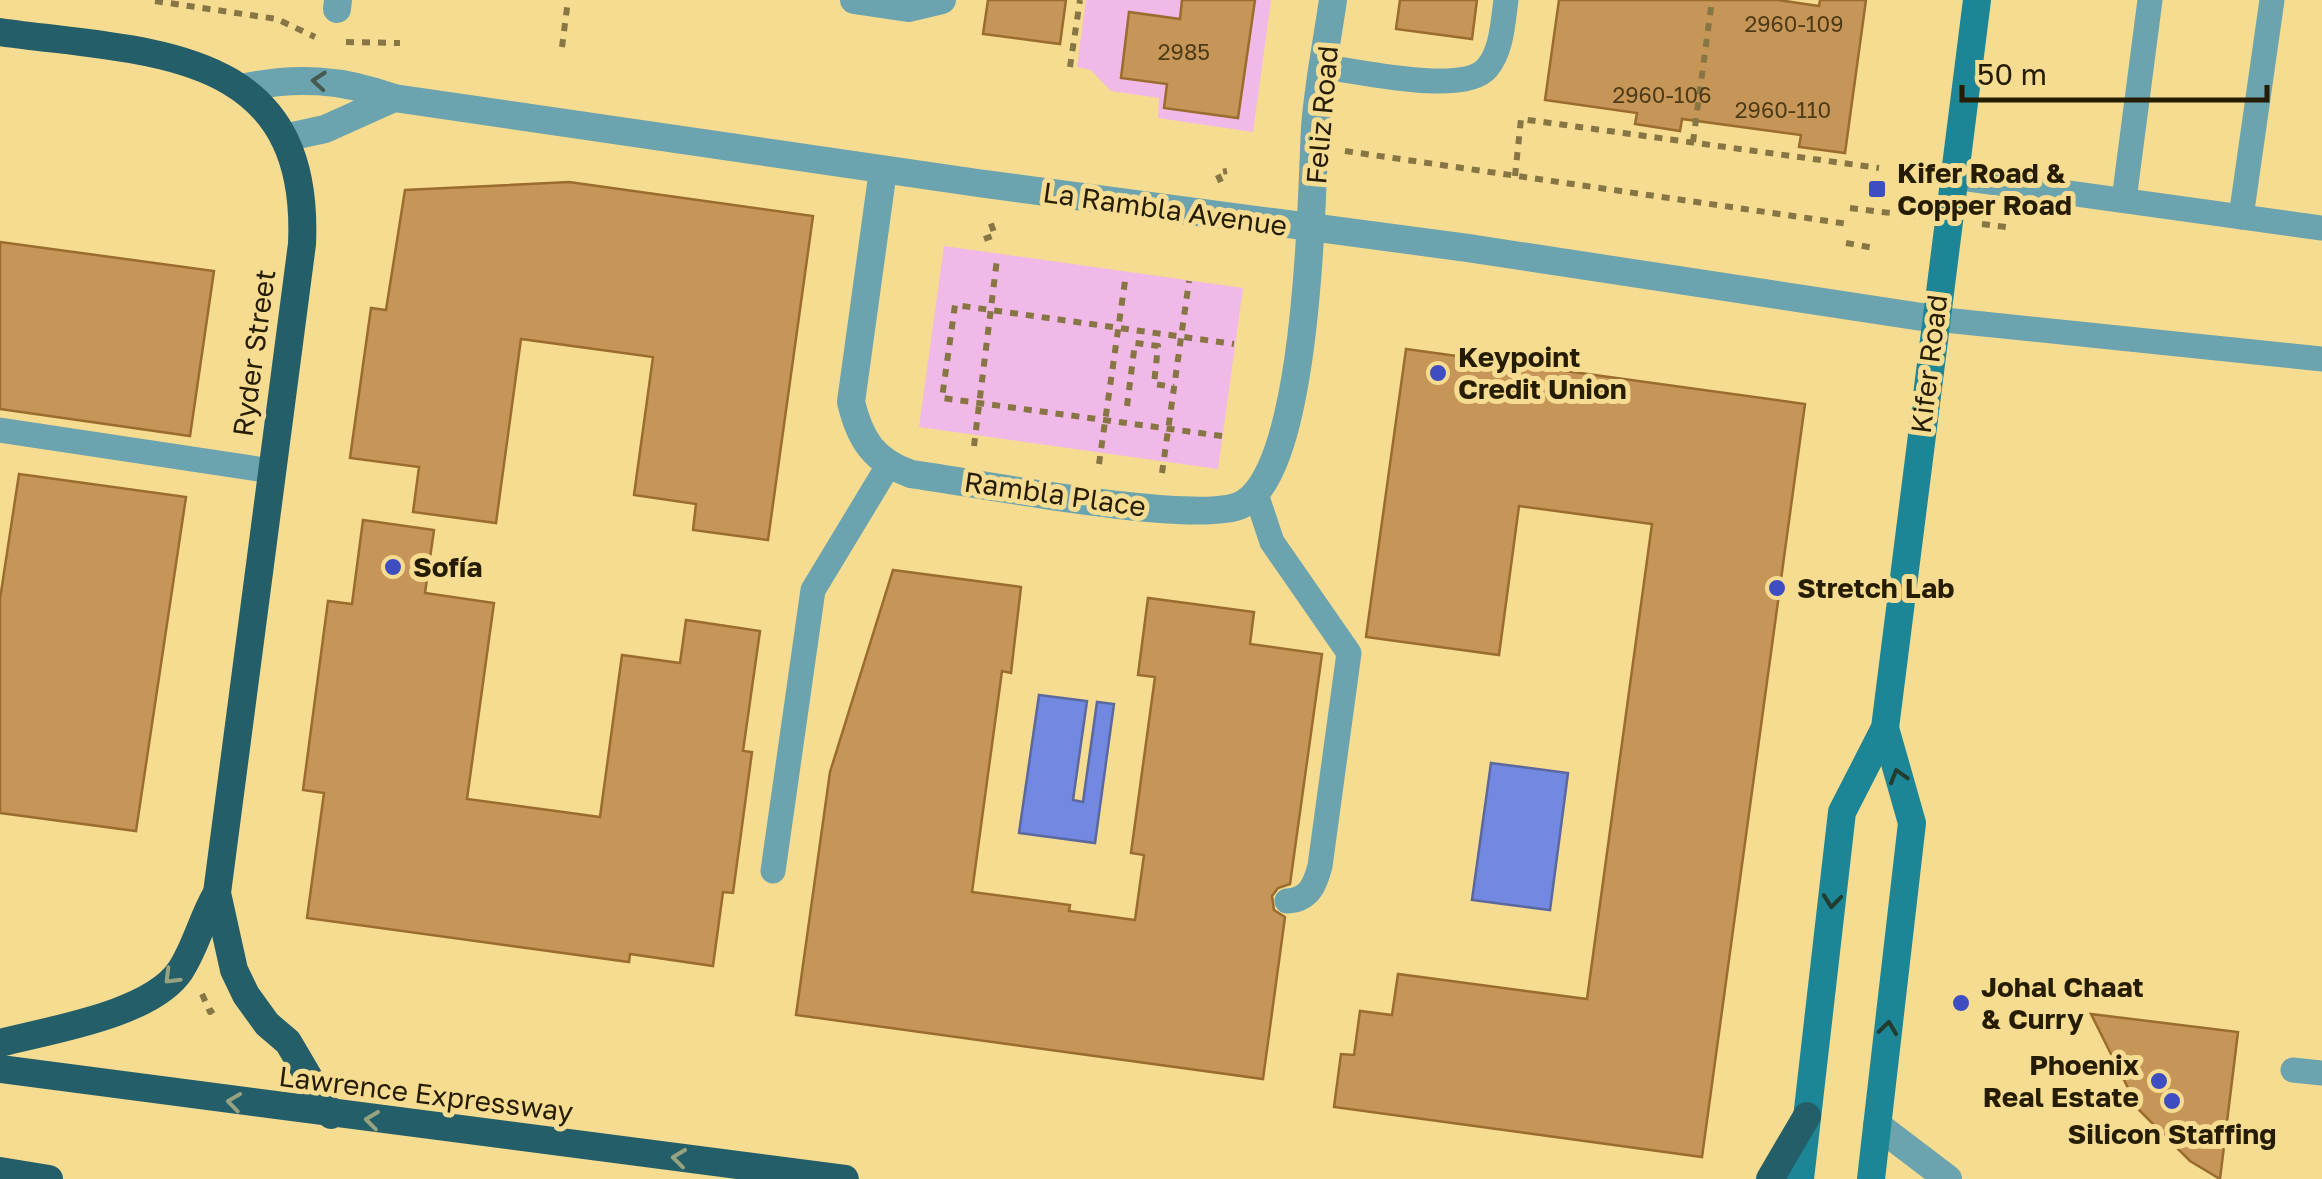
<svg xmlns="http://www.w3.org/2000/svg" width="2322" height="1179" font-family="'Golos Text',sans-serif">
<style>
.green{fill:#f0b9e7}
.water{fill:#7288e1;stroke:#5b689e;stroke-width:2.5}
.building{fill:#c69658;stroke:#9a6c2d;stroke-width:2.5}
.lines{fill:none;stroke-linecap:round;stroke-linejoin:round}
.path{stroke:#877644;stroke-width:6;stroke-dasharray:8 8;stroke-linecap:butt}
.service{stroke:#6ba3ae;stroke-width:25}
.minor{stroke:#6ba3ae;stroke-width:28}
.secondary{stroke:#1c8596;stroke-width:28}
.trunk{stroke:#245e69;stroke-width:28}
.oneway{stroke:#45594e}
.oneway2{stroke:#233c2d}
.oneway3{stroke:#97a37f}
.poi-dot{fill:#3e4ec1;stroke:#f5dc91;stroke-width:4}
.labels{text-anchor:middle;stroke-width:10;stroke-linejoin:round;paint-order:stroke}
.number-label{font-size:22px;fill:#4e3b16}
.street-label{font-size:28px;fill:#261d00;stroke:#f5dc91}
.poi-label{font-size:28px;font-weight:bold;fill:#261d00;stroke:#f5dc91;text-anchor:start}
</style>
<rect width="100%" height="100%" fill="#f5dc91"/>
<!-- green -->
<g class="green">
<path d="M1086,0h185l-18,132 -95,-14 1,-20 -48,-7 -20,-21 -14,-3z"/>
<path d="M944,246l299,42 -25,181 -299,-42z"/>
</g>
<!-- water -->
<g class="water">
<path d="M1039,695l48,6 -14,99 10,2 14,-100 17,2 -19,139 -76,-10z"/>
<path d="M1491,763l77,10 -18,137 -78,-10z"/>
</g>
<!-- building -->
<g class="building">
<path d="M988,0h78l-6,44 -77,-10z"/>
<path d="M1182,0h73l-17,118 -74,-10 3,-24 -46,-6 8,-66 51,7z"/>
<path d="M1400,0h77l-5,39 -76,-10z"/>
<path d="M1559,0h219l41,6 1,-6h46l-21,153 -46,-6 2,-12 -119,-16 -2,12 -45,-7 2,-11 -92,-13z"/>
<path d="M569,182l244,34 -45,324 -75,-10 3,-26 -62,-9 19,-138 -132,-18 -25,184 -83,-11 6,-45 -69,-9 21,-150 15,2 19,-120z"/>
<path d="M0,242l214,29 -24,165 -190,-27z"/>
<path d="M1406,349l399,55 -103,753 -368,-50 7,-53 13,1 6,-44 32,4 6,-41 189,25 65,-475 -133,-18 -20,149 -133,-18z"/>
<path d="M19,474l167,23 -50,334 -136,-18v-214z"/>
<path d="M363,520l71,10 -9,63 69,10 -27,196 133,18 22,-162 58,8 6,-43 74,11 -17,120 9,1 -19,141 -10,-1 -10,74 -83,-12 -1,8 -322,-44 17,-125 -21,-3 25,-189 24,3z"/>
<path d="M893,570l128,17 -10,86 -9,-2 -30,221 98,13 -1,6 66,9 9,-65 -13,-2 24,-176 -17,-2 10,-77 106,14 -4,32 72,10 -32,230 -12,4 -6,8 2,14 11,7 -22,162 -467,-64 34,-243z"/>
<path d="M2091,1014l147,18 -18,147 -30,-18 -51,-51z"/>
</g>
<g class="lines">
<!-- path -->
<g class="path">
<path d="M155,1l122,18 38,18"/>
<path d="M346,42l54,1"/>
<path d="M562,47l6,-47"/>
<path d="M1070,67l10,-67"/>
<path d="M1693,142l19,-142"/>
<path d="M1345,151l503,73"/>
<path d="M1515,176l6,-57 358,49"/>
<path d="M1221,182l-4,-9 10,-2"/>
<path d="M1850,208l65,8"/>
<path d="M1982,224l24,3"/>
<path d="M984,239l11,-4 -6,-17"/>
<path d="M1846,243l28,5"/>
<path d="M1127,406l8,-63 23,3 -4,38 20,3"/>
<path d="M1222,436l-280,-38 13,-93 279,39"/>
<path d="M974,446l23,-187"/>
<path d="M1099,464l27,-190"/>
<path d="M1162,473l27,-192"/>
<path d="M202,994l8,18 6,-4"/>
</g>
<!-- service -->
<g class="service">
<path d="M1324,67c34,4 140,29 163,1 15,-17 16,-47 19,-68"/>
<path d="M1954,177l368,51"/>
<path d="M2124,200l26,-200"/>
<path d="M2241,217l31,-217"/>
<path d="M1935,319l387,40"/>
<path d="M0,430l271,41"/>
<path d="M1256,494l16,48 77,111 -29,213c-5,19 -11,34 -33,35"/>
<path d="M773,871l40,-281 75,-124"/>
<path d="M2293,1070l29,3"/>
</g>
<!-- minor -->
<g class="minor">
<path d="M854,0l54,8 34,-8"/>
<path d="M337,9l1,-9"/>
<path d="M241,88c55,-12 101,-9 153,10l584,85 490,65 467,71"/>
<path d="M284,138l41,-9 69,-31"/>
<path d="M883,170l-32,232c9,38 23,59 60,72 60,8 285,52 330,31 68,-33 70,-305 74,-377 3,-43 12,-86 18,-128"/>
<path d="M1877,1125l71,54"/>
</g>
<!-- secondary -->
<g class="secondary">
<path d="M1800,1179l42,-367 43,-84 92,-728"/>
<path d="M1871,1179l41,-356 -27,-95"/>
</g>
<!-- trunk -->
<g class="trunk">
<path d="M0,32c148,21 311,13 302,212l-85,649 17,77 12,25 21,29 21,18 43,73"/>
<path d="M0,1043c49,-13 150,-28 180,-72 16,-24 22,-53 37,-78"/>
<path d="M0,1069l845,110"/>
<path d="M0,1171l49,8"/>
<path d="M1770,1179l37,-63"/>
</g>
</g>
<!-- one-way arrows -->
<defs><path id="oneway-chevron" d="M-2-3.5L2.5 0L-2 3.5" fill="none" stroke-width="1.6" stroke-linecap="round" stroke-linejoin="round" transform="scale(2.5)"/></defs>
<use class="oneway" href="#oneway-chevron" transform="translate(319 81) rotate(-175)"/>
<g class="oneway2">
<use href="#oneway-chevron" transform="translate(1898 776) rotate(-106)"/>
<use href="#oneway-chevron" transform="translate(1832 901) rotate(96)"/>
<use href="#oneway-chevron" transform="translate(1888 1028) rotate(-83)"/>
</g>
<g class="oneway3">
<use href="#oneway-chevron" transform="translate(171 977) rotate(135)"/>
<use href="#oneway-chevron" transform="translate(234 1102) rotate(-172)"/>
<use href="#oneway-chevron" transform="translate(372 1120) rotate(-173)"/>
<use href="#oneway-chevron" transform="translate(679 1158) rotate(-173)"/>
</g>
<!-- markers -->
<g class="poi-dot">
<rect x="1867" y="179" width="20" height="20" rx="5"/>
<circle cx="1438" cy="373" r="10"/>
<circle cx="393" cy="567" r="10"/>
<circle cx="1777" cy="588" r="10"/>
<circle cx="1961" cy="1003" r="10"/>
<circle cx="2159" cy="1081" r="10"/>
<circle cx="2172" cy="1101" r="10"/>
</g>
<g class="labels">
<!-- number labels -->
<g class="number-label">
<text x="1794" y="32">2960-109</text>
<text x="1184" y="60">2985</text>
<text x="1662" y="103">2960-106</text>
<text x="1783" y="118">2960-110</text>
</g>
<!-- street labels -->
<g class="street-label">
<text transform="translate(1322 115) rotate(-85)" y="10">Feliz Road</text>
<text transform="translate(1165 209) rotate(8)" y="10">La Rambla Avenue</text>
<text transform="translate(254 353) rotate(-82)" y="10">Ryder Street</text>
<text transform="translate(1929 364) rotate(-83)" y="10">Kifer Road</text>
<text transform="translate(1055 494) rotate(8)" y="10">Rambla Place</text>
<text transform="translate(426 1094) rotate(7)" y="10">Lawrence Expressway</text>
</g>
<!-- poi labels -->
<g class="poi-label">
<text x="1897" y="183">Kifer Road &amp;<tspan x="1897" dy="32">Copper Road</tspan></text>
<text x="1458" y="367">Keypoint<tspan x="1458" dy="32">Credit Union</tspan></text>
<text x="413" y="577">Sofía</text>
<text x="1797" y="598">Stretch Lab</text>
<text x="1981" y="997">Johal Chaat<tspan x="1981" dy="32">&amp; Curry</tspan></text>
<text x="2139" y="1075" text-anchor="end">Phoenix<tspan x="2139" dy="32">Real Estate</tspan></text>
<text x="2172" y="1144" text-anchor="middle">Silicon Staffing</text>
</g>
</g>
<!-- scale -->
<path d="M1962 85v15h305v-15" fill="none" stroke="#261d00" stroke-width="5"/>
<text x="1977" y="85" font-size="30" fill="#261d00" stroke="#f5dc91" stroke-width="8" paint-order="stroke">50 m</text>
</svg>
